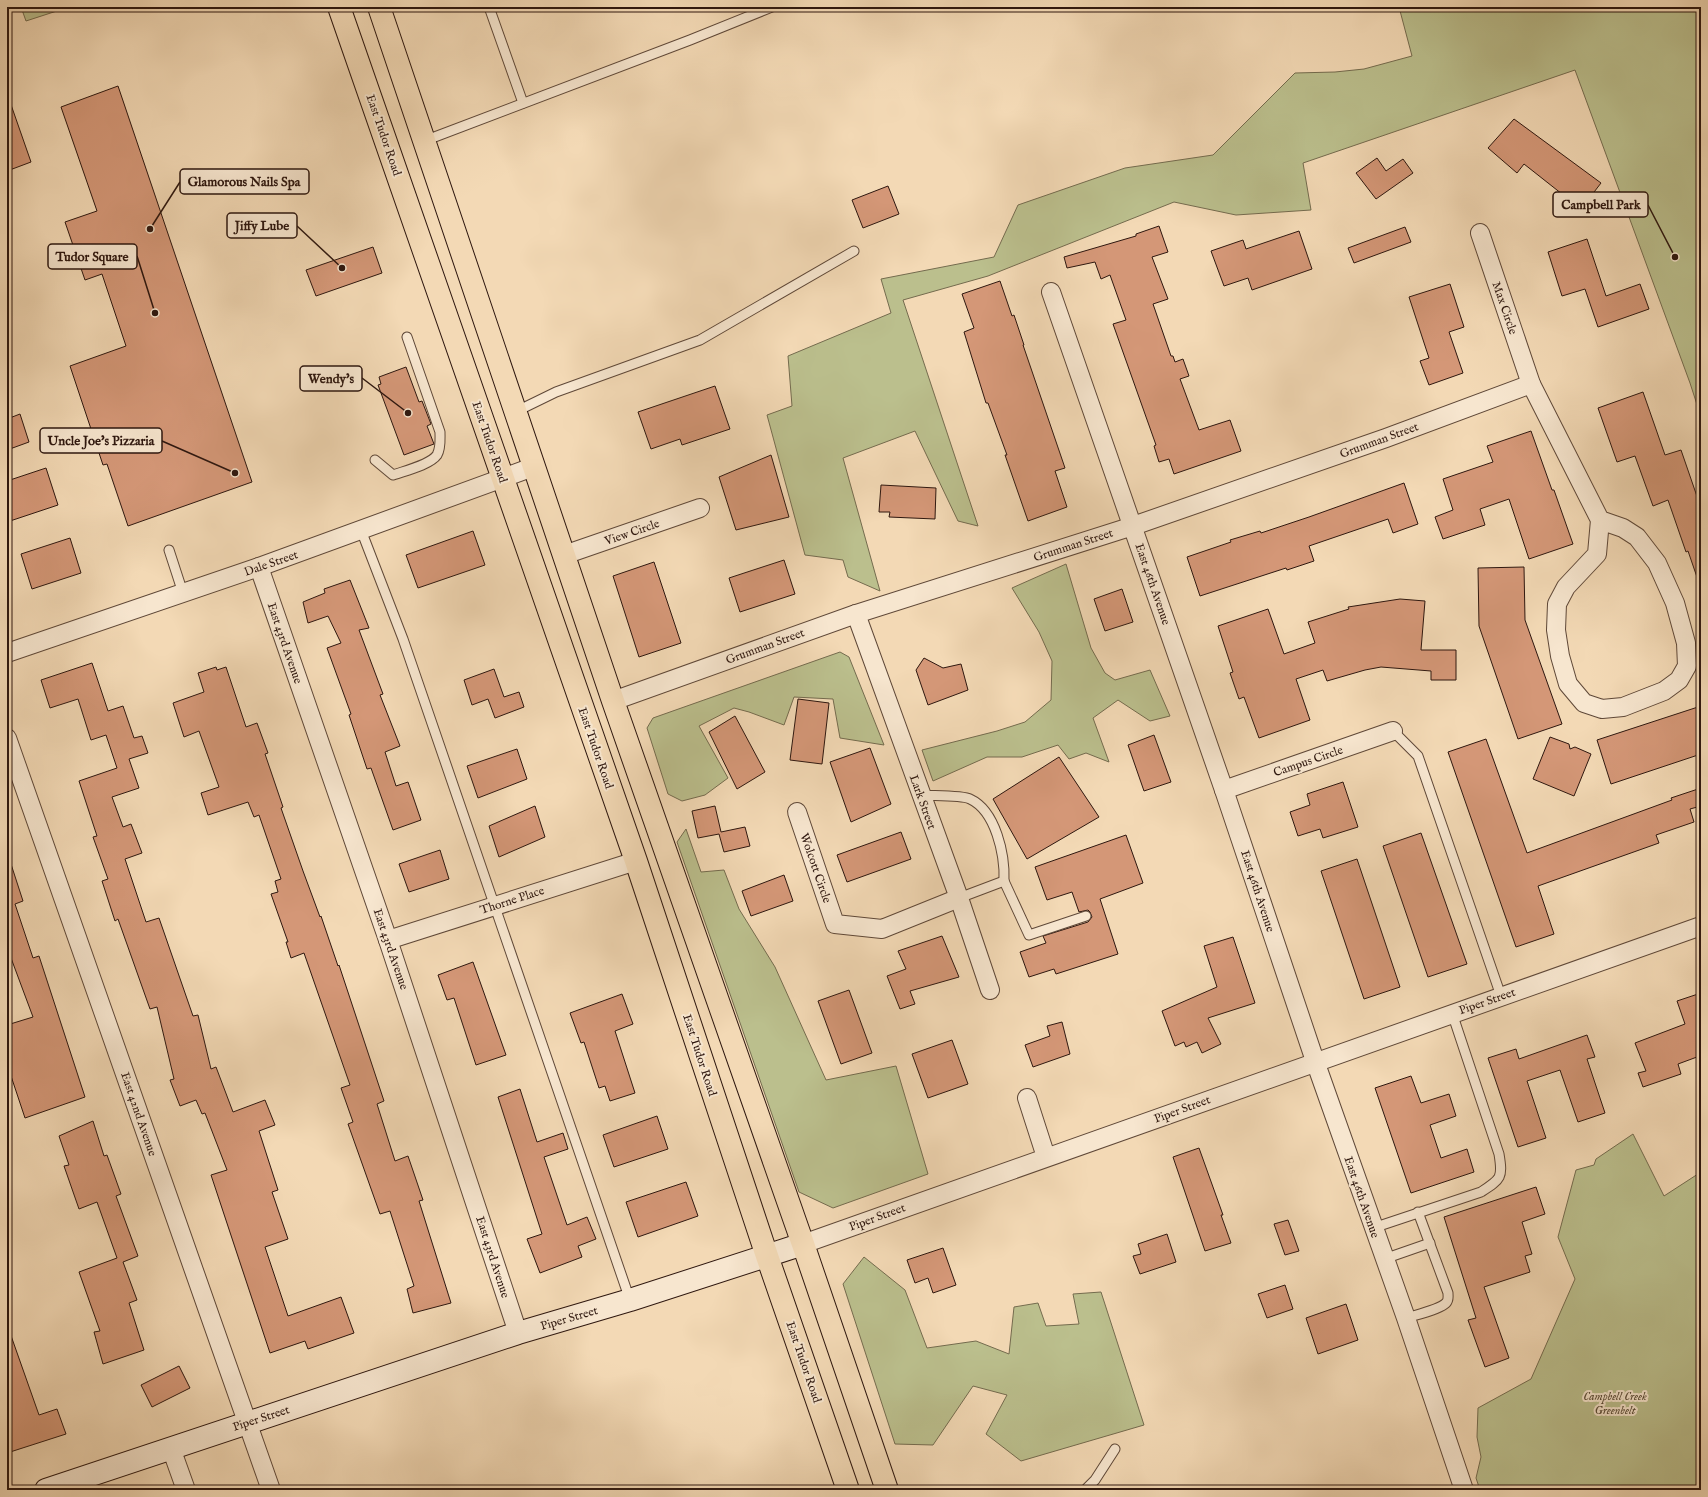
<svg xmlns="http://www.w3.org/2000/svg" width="1708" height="1497" font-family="'IM FELL English',serif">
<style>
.green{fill:#bbbf8d;stroke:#746b4e}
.building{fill:#d49777;stroke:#2e170f}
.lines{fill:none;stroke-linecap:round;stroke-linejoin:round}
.lane-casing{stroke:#5f4838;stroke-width:11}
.street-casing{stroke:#5f4838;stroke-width:20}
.secondary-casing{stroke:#2e170f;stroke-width:24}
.primary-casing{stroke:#2e170f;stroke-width:24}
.lane{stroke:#f7e6cf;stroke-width:9}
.street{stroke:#f7e6cf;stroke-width:18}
.secondary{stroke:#f7e6cf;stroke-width:22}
.primary{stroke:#f3d9b5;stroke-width:22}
.labels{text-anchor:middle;stroke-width:4;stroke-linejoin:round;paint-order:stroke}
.street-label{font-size:12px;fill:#2e170f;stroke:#f7e6cf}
.park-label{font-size:12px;font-style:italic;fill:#584935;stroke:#f7e6cf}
.leader{fill:none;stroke:#2e170f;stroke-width:1.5}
.callout-dot{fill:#2e170f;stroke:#f7e6cf;stroke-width:1.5}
.callout{fill:#f7e6cf;stroke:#2e170f;stroke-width:1.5}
.callout-label{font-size:13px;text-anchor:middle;font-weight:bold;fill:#2e170f}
</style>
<rect width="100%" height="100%" fill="#f3d9b5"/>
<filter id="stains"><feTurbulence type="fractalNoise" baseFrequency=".005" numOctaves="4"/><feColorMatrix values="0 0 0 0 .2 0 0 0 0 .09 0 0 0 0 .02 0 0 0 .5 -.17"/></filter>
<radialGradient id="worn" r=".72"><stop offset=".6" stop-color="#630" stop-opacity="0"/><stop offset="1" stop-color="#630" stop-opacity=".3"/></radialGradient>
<!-- green -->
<g class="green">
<path d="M21,7h45v1l-40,13z"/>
<path d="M1399,7h302v410l-11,-34 -115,-313 -272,93 8,47 -75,5 -62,-13 -186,74 -85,24 75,226 -20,-5 -43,-90 -72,27 37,133 -32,-14 -5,-17 -38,-5 -38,-140 25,-9 -4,-50 103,-43 -10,-34 113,-22 24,-52 107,-37 88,-13 82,-82 40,-1 29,-3 48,-13z"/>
<path d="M1066,564l25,84 14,25 10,7 35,-10 20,46 -20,5 -32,-21 -25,18 16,44 -23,-9 -17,6 -11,-14 -36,12h-35l-54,24 -11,-31 75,-19 28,-9 26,-22 1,-39 -13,-29 -27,-44z"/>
<path d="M840,652l9,5 35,88 -44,-7 -7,-39 -39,-2 -10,28 -35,-13 -15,-4 -35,18 29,52 -23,17 -23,6 -14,-7 -21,-66 6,-10z"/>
<path d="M686,829l15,43 23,-2 15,39 36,58 51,113 70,-14 32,108 -95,34 -34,-16 -122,-350z"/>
<path d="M1633,1134l31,62 37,-24v318h-221l-4,-12 5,-21 -4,-20 1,-29 53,-29 44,-100 -17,-42 18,-67 18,-5 2,-6z"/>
<path d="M864,1257l41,33 22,58 49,-7 33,13 5,-47 24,-4 8,23 33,-2 -6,-30 28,-2 43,133 -123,36 -35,-27 21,-39 -34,-9 -40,59 -38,-1 -52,-160z"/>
</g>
<!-- building -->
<g class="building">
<path d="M118,86l134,396 -124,44 -21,-62 -4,1 -33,-99 56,-20 -24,-72 -17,6 -20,-58 32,-11 -36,-104z"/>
<path d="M7,99h2l22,63 -24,9z"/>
<path d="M1514,119l87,64 -20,26 -57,-45 -7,9 -29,-25z"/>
<path d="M1377,158l9,13 17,-12 10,14 -37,26 -20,-26z"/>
<path d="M888,186l11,28 -36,14 -11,-28z"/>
<path d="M1159,226l9,26 -16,5 16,42 -15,5 18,52h2l2,6 8,-3 6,17 -9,3 19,51 31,-10 11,31 -67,23 -5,-15 -10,3 -5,-16 2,-1 -43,-121 13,-4 -16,-45 -9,4 -6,-17 -28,6 -3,-11 72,-21v-2z"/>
<path d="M1405,227l6,15 -57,21 -6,-15z"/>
<path d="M1299,231l13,38 -60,21 -4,-12 -24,8 -13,-35 32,-11 3,9z"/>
<path d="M1587,239l19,57 34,-12 9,25 -51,18 -13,-38 -23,7 -14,-44z"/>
<path d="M373,247l9,26 -66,23 -10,-26z"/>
<path d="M1000,281l12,35 2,-1 10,30h-1l42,123 -10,3 12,36 -39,14 -23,-66h2l-19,-52h-2l-22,-71 10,-4 -12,-34z"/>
<path d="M1450,284l14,43 -15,5 14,41 -34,12 -9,-24 9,-3 -20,-61z"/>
<path d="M406,367l13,35 3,-1 9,23 -4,2 7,18 -30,11 -26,-70 3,-1 -2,-7z"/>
<path d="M715,386l15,43 -48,16 -2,-6 -29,10 -13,-37z"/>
<path d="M1643,392l22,63 16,-5 20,58v74l-2,1 -11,-32 -2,1 -18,-52 -15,6 -18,-50 -18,6 -19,-54z"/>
<path d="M20,414l9,28 -22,8v-31z"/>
<path d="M1531,431l21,59h2l19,54 -44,15 -20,-60 -29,10 5,16 -42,14 -8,-22 18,-7 -10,-31 50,-17 -6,-16z"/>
<path d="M771,455l18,62 -53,13 -17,-53z"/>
<path d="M46,468l12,37 -51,17v-41z"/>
<path d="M1404,483l14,41 -25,9 -5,-14 -79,27 5,15 -27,9 -1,-2 -86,28 -13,-39 44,-15 -1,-2 30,-9 1,2 48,-16z"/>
<path d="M881,485l55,3 -1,31 -46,-2 1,-5h-11z"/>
<path d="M473,531l12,34 -67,23 -12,-33z"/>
<path d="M70,538l11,35 -49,16 -11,-35z"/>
<path d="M784,560l11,34 -55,18 -11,-34z"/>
<path d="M654,562l27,81 -42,14 -26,-81z"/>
<path d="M1524,567l1,53 37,104 -44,15 -39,-113 -1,-58z"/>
<path d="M350,580l19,48 -10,2 24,64 -3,1 20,51 -15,6 11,34 12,-4 13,38 -28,10 -22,-62 -4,1 -18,-54 2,-1 -24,-66 14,-5 -13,-27 -20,7 -5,-21 22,-9 -1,-4z"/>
<path d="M1122,589l11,33 -28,9 -11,-32z"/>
<path d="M1400,599l25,2 -4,49h35v30h-25v-9l-50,-4 -16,3 -38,11 -4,-11 -27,9 14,41 -51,18 -15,-41 -5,2 -9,-26 3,-1 -15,-46 50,-17 16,45 31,-11 -7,-21 41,-13 -1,-2z"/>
<path d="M924,658l19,10 18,-4 7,26 -40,15 -12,-35z"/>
<path d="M92,663l16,48 15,-5 11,32 8,-2 6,17 -19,6 10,29 -27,9 11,30 8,-3 11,29 -17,6 21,63 13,-4 34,98 5,-1 13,54 5,-2 17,45 32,-12 10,25 -16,6 19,59 -6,2 16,47 -23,8 23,69 53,-19 13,36 -46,16 -3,-8 -35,12 -59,-178 16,-5 -22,-57 -3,1 -6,-14 -16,6 -10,-26 4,-1 -17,-72 -7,2 -32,-90 -3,2 -13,-40 6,-2 -15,-42 4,-1 -18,-55 38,-13 -11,-33 -15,5 -13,-41 -28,9 -9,-28z"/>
<path d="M216,667l1,3 9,-3 20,60 11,-4 11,30 -3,1 18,53 -2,1 22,63 17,46 1,-1 17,50 1,-1 45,136 -7,3 18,57 13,-5 15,44 -4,1 32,102 -38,10 -6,-24 7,-3 -24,-75 -10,3 -32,-90 5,-2 -12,-34 9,-3 -46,-132 -13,5 -5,-16h2l-17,-48 7,-2 -3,-11 6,-2 -22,-64 -5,2 -6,-15 -40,13 -7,-22 18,-6 -20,-56 -15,6 -11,-34 31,-11 -6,-19z"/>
<path d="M494,669l10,28 15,-5 5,15 -29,11 -7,-19 -16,6 -8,-25z"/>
<path d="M798,699l31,4 -7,61 -32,-4z"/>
<path d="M1701,706v48l-90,30 -14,-44z"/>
<path d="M735,716l30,56 -28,17 -28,-57z"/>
<path d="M1154,735l17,47 -27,9 -16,-46z"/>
<path d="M1550,737l19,7 1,5 5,-2 16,7 -17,42 -41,-17z"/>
<path d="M1486,739l41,114 145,-53 -1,-2 30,-10v18l-11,3 4,13 -38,13 3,8 -121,43 16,48 -38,13 -68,-195z"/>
<path d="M870,748l21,56 -40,18 -21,-60z"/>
<path d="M517,749l10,30 -49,19 -11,-32z"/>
<path d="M1059,757l40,60 -72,42 -34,-60z"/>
<path d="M1343,782l15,45 -35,11 -3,-9 -22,7 -8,-24 20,-7 -3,-11z"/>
<path d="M535,806l10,31 -46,20 -10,-31z"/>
<path d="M715,806l6,26 24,-5 5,19 -26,6 -5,-18 -21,4 -6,-27z"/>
<path d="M901,832l10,27 -64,23 -10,-27z"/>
<path d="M1421,833l46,131 -39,13 -45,-131z"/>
<path d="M1126,835l17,48 -43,16 18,55 -62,20 -2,-5 -25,8 -9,-25 26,-9 -3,-7 45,-14 4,-5 -2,-5 -2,-2 -9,2 -7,-20 -25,8 -12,-33z"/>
<path d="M440,850l9,29 -40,13 -10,-28z"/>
<path d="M1357,859l43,128 -36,12 -43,-128z"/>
<path d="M7,861h3l13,40 -8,3 18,54 6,-2 46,141 -60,21 -18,-54v-39l26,-8 -22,-59 -4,2z"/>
<path d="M784,875l9,26 -42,15 -9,-25z"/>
<path d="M942,936l17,41 -49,14 5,13 -15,5 -13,-33 19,-7 -8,-18z"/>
<path d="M1233,937l22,66 -47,15 13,26 -19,9 -5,-11 -11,5 -2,-5 -9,4 -13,-35 55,-24 -13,-41z"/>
<path d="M473,962l33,93 -30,10 -22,-67 -7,2 -9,-25z"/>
<path d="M849,990l23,63 -31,11 -23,-63z"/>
<path d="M1701,993v69l-3,1 -1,-6 -19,7 3,10 -38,13 -5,-14 8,-2 -11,-28 50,-19 -8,-23z"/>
<path d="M622,994l11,30 -18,7 20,62 -25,8 -5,-15 -6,2 -15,-46 -3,1 -11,-30z"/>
<path d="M1062,1022l8,32 -37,13 -8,-22 25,-9 -3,-10z"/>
<path d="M1587,1035l8,22 -8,2 18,54 -27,9 -18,-52 -33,11 19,57 -28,9 -30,-89 28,-9 3,10z"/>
<path d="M952,1040l16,44 -40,14 -16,-44z"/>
<path d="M1411,1076l10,27 28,-9 7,22 -26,9 11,33 26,-9 7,23 -63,21 -36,-105z"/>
<path d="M520,1089l17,53 26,-9 5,16 -24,8 23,68 20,-8 9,22 -18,7 4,11 -42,16 -13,-34 15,-5 -44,-137z"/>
<path d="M657,1116l11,33 -54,18 -11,-32z"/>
<path d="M93,1121l11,35 3,-1 14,39 -5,2 22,60 -15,6 14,38 -8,3 15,47 -41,14 -9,-32 6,-1 -21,-59 38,-14 -20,-56 -18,7 -15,-43 5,-1 -10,-29z"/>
<path d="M1199,1148l24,67h-2l10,28 -26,8 -32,-94z"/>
<path d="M686,1182l12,34 -60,21 -12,-35z"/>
<path d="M1536,1187l9,27 -23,8 10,32 -7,2 5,16 -46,15 25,71 -24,9 -17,-47 8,-2 -32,-101z"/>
<path d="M1288,1220l11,31 -14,4 -11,-31z"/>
<path d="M1167,1234l9,28 -36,12 -7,-18 8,-2 -3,-10z"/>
<path d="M943,1248l13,37 -23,8 -5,-15 -13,5 -8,-23z"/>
<path d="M1285,1285l8,24 -26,9 -9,-24z"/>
<path d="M1346,1304l12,36 -40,14 -12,-36z"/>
<path d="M7,1330h2l30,85 18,-6 9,25 -59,19z"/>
<path d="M179,1366l11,22 -38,19 -11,-22z"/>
</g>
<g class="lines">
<!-- lane casing -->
<g class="lane-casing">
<g id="lane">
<path d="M489,7l34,96"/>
<path d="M424,141l266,-101 82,-33"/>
<path d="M515,412l41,-20 144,-52 154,-89"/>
<path d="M375,460l18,15c11,-4 37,-10 44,-20 4,-7 3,-15 3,-23l-33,-95"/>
<path d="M361,530l42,109 227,661"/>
<path d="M169,550l14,43"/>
<path d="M1393,731l25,25 83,240"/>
<path d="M921,795c10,1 41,0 49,4 26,12 35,56 34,82"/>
<path d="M959,898l45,-17 25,54 57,-19"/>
<path d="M1373,1228l108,-36c20,-13 22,-14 18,-38l-47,-141"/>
<path d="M1384,1259l46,-16"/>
<path d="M1406,1318c9,-3 33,-8 40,-15 3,-3 2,-6 2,-10l-30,-81"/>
<path d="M1085,1490l10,-10 20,-31"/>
</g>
</g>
<!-- street casing -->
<g class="street-casing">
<g id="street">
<path d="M1480,233l51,151 69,136 23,8 14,9 20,26 18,40 11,40 1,23 -8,14 -15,11 -41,16 -21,2 -18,-6 -16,-19 -8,-28 -4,-26 1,-26 9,-17 31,-33 3,-34"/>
<path d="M1051,292l173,498 91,271 91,257 58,172"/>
<path d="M564,555l136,-47"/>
<path d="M259,567l129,373 130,393"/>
<path d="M856,614l103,284 31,92"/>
<path d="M7,653l252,-86 274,-100"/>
<path d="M613,701l243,-87 277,-88 253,-88 145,-54"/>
<path d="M7,738l264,752"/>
<path d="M1224,790l169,-59"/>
<path d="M797,812l38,112 47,5 77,-31"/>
<path d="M388,940l248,-79"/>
<path d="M1027,1098l19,59"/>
<path d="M803,1244l898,-318"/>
<path d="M171,1448l15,42"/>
</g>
</g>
<!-- secondary casing -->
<g class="secondary-casing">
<path id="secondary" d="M46,1490l472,-157 112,-33 173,-56"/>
</g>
<!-- primary casing -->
<g class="primary-casing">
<g id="primary">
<path d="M339,7l297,854 131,395 81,234"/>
<path d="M379,7l234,694 190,543 84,246"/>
</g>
</g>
<!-- lane -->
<use href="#lane" class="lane"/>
<!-- street -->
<use href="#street" class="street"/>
<!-- secondary -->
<use href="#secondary" class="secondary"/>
<!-- primary -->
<use href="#primary" class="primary"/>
</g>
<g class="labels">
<!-- street labels -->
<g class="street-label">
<text transform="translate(384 135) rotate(71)" y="4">East Tudor Road</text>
<text transform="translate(1505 308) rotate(71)" y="4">Max Circle</text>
<text transform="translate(1379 440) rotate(-20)" y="4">Grumman Street</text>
<text transform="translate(490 442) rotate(71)" y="4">East Tudor Road</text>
<text transform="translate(632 532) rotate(-19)" y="4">View Circle</text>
<text transform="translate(1073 545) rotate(-18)" y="4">Grumman Street</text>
<text transform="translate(271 563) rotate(-19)" y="4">Dale Street</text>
<text transform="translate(1153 584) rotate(71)" y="4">East 46th Avenue</text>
<text transform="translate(285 643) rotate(71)" y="4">East 43rd Avenue</text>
<text transform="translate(765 646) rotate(-20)" y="4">Grumman Street</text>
<text transform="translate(596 748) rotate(71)" y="4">East Tudor Road</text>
<text transform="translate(1308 761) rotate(-19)" y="4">Campus Circle</text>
<text transform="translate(923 802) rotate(70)" y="4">Lark Street</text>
<text transform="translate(816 868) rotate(71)" y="4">Wolcott Circle</text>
<text transform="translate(1258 891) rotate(72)" y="4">East 46th Avenue</text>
<text transform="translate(512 900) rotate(-18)" y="4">Thorne Place</text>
<text transform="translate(391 949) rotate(71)" y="4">East 43rd Avenue</text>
<text transform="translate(1487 1001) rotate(-19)" y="4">Piper Street</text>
<text transform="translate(700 1055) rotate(72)" y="4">East Tudor Road</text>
<text transform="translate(1182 1109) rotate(-20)" y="4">Piper Street</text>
<text transform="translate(139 1114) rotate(71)" y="4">East 42nd Avenue</text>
<text transform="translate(1362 1197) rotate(71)" y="4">East 46th Avenue</text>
<text transform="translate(877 1217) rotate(-20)" y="4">Piper Street</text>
<text transform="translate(493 1257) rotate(72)" y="4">East 43rd Avenue</text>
<text transform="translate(569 1318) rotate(-16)" y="4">Piper Street</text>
<text transform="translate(804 1362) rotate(71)" y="4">East Tudor Road</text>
<text transform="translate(261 1418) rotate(-18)" y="4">Piper Street</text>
</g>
<!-- park labels -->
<g class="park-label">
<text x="1615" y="1400">Campbell Creek<tspan x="1615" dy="14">Greenbelt</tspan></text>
</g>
</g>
<!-- callouts -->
<path class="leader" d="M150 229L180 182M1675 257L1648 205M342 268L297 226M155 313L137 256M408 413L362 378M235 473L162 441"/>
<g class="callout-dot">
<circle cx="150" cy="229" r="4"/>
<circle cx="1675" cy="257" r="4"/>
<circle cx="342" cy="268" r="4"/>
<circle cx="155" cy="313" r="4"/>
<circle cx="408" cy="413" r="4"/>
<circle cx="235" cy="473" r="4"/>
</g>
<g class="callout">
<rect x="180" y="169" width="129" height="25" rx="4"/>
<rect x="1553" y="192" width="95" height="25" rx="4"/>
<rect x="227" y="213" width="70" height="25" rx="4"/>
<rect x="48" y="244" width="89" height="25" rx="4"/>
<rect x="300" y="366" width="62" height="25" rx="4"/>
<rect x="40" y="428" width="122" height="25" rx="4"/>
</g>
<g class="callout-label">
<text x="244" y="186">Glamorous Nails Spa</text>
<text x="1601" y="209">Campbell Park</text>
<text x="262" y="230">Jiffy Lube</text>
<text x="92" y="261">Tudor Square</text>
<text x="331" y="383">Wendy's</text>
<text x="101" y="445">Uncle Joe's Pizzaria</text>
</g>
<!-- margin -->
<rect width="1708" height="1497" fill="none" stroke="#f3d9b5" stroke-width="24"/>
<rect x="8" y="8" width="1692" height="1481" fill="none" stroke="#2e170f" stroke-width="2"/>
<rect x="12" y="12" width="1684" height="1473" fill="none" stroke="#2e170f"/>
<rect width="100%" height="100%" filter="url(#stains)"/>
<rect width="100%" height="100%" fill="url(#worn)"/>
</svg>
